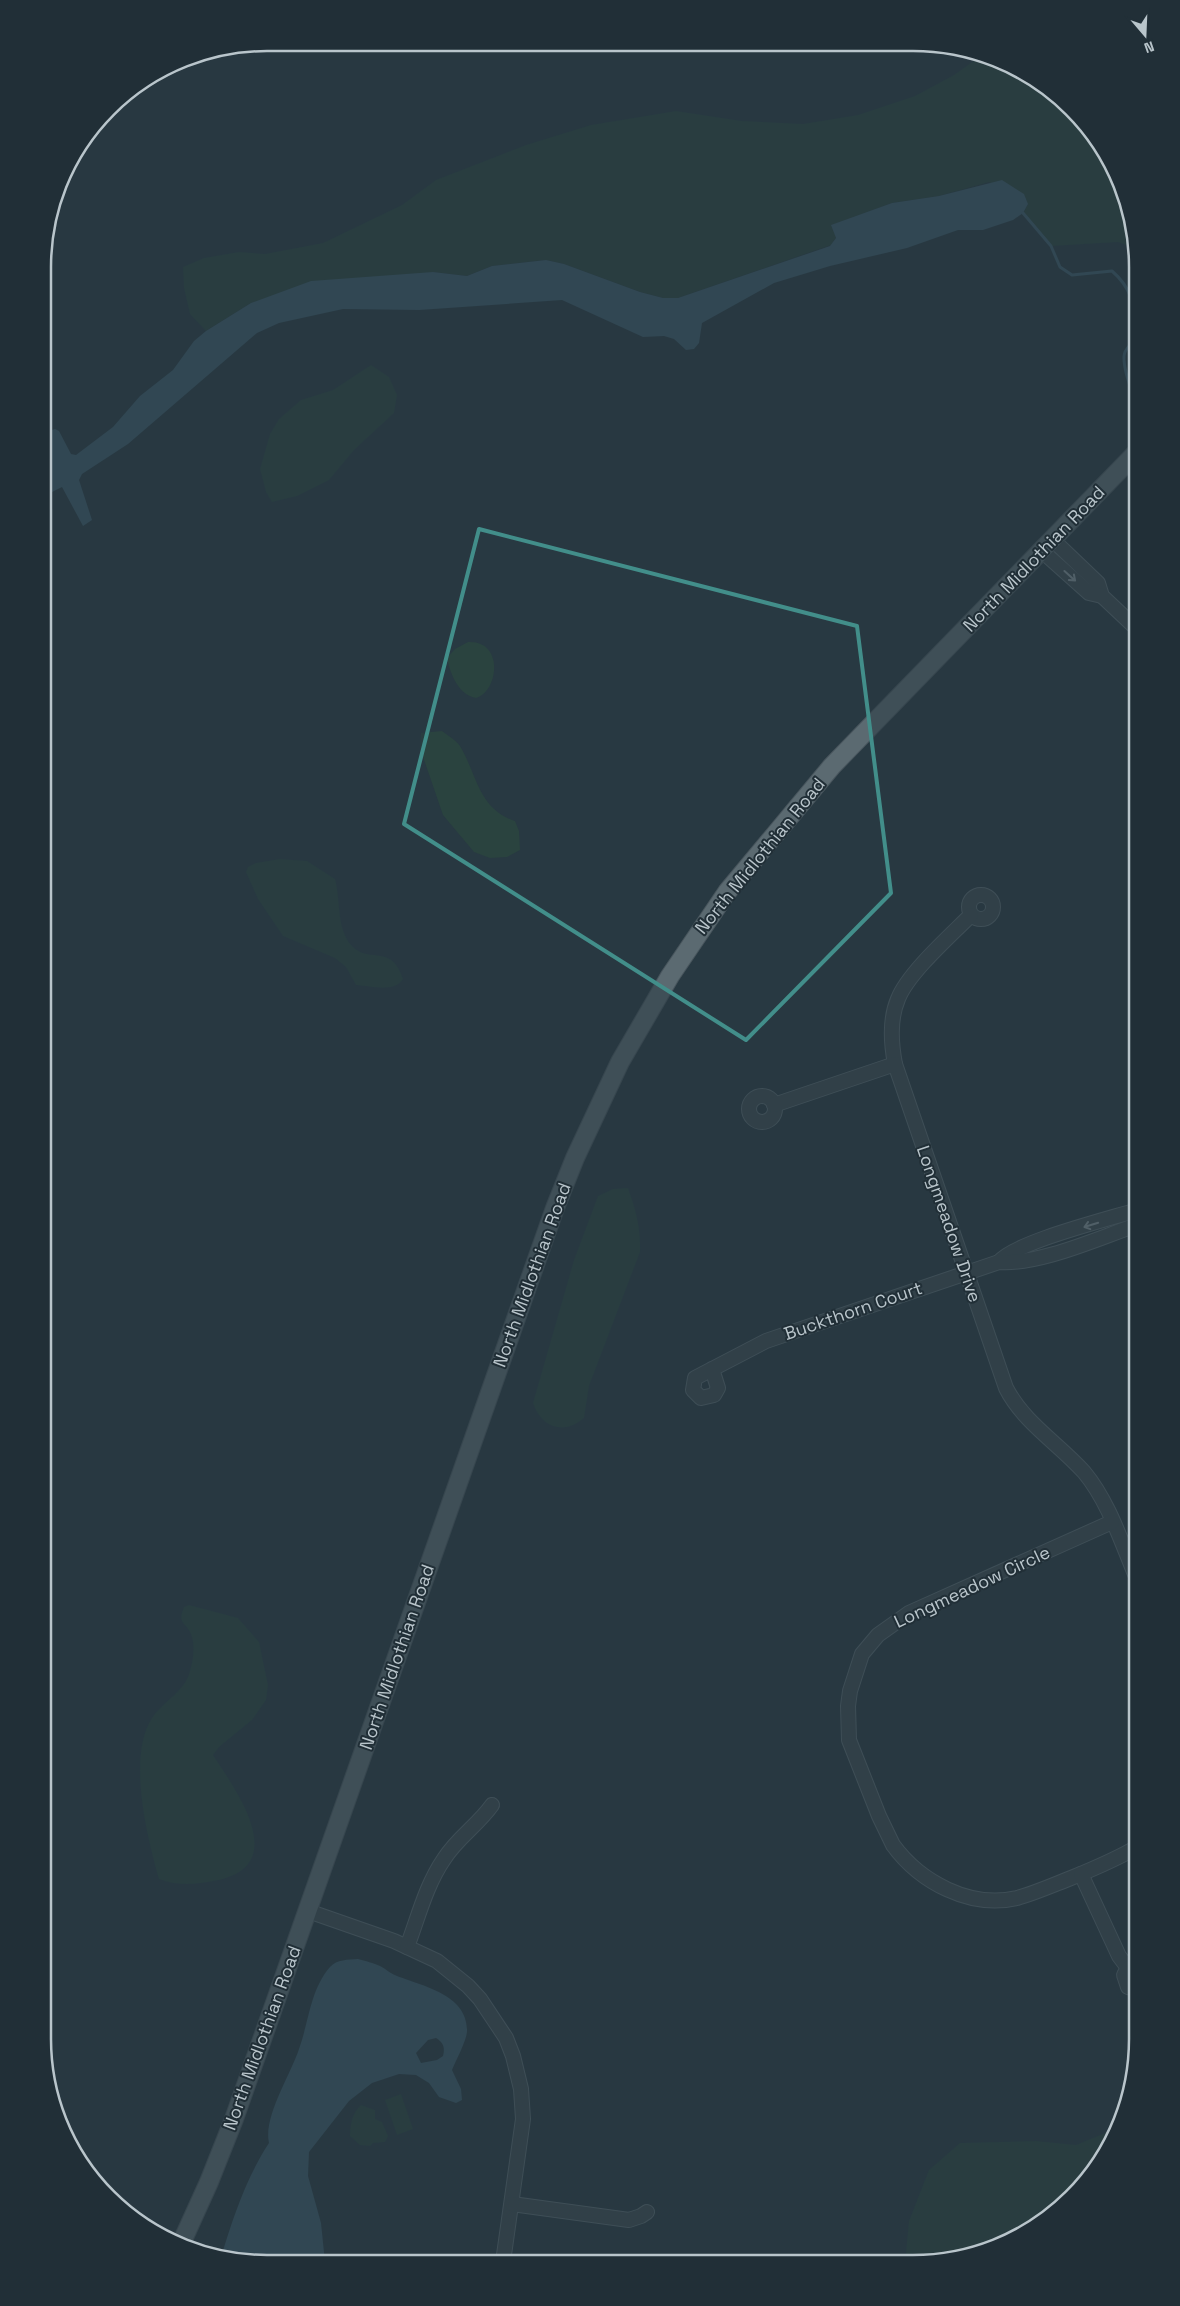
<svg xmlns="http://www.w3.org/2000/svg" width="1180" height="2306" font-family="'Space Grotesk',sans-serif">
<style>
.green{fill:#2a433f}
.water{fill:#3d5968;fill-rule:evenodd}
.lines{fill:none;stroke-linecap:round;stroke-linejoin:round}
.stream{stroke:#3d5968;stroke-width:3}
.minor-casing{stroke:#5a686f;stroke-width:16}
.major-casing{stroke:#49565e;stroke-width:20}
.minor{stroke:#3c4a51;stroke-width:14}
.major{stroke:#5b6a71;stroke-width:18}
.oneway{stroke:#818e94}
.marked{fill:none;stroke:#428e8a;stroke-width:4;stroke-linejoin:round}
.labels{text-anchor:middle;stroke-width:4;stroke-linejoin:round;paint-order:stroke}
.street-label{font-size:18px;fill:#b9c5cb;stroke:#212f37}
.rim{fill:none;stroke:#b9c5cb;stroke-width:2.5}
</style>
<rect width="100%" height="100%" fill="#283942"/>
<!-- green -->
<g class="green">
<path d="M982,55l30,11 49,32 39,44 26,53 8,53 -16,-6 -67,4 -28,-33 5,-9 -39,-22 -50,14 -47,7 -60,22 4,13 -5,7 -153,53h-15l-23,-6 -76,-28 -18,-4 -19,2 -35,4 -25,10 -34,-4 -182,31 -45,28 -16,-17 -6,-26 -1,-21 21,-9 35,-6 26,2 58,-11 79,-38 34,-25 90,-35 65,-20 85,-14 66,10 61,3 55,-9 57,-19 39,-21z"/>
<path d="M371,365l18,12 8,18 -3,18 -40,37 -25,30 -32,16 -25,6 -6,-10 -6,-23 10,-35 9,-15 22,-19 32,-10z"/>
<path d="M468,642c36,-2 31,49 8,56 -18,-3 -26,-25 -29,-40l8,-9z"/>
<path d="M442,731c5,4 14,9 18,15 17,28 18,63 55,75l4,10 1,19 -13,7 -17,1 -16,-6 -31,-37 -23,-67 1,-15z"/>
<path d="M280,859l27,2 28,18c6,21 1,50 17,67 17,18 40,-3 51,33 -8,14 -32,7 -47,6l-10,-18 -11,-9 -52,-22 -25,-37 -12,-27 2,-5 8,-4z"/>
<path d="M628,1188c8,22 13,41 12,64l-51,134 -5,32c-21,18 -43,9 -51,-15l41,-143 24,-64 15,-7z"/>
<path d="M189,1605l49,13 21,24 9,43 -2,15 -14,20 -33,27 -6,8c22,34 78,109 6,125 -20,4 -40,7 -60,-1 -12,-42 -32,-123 -7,-161 11,-17 33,-26 38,-47 3,-11 5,-22 2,-34 -4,-15 -16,-11 -8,-30z"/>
<path d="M401,2094l12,35 -16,6 -12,-35z"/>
<path d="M361,2105l14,5v9l7,3 6,14 -3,6 -12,1 -3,3 -10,-1 -10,-9c0,-11 2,-23 11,-31z"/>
<path d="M1122,2117l-1,8 -30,51 -53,50 -53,26 -80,11 4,-42 20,-51 31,-27 76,-2 40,4 29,-12z"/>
</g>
<!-- water -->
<g class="water">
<path d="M1002,180l22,14 4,10 -5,9 -10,7 -30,10h-25l-51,18 -77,18 -56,17 -72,40 -3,20 -5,6 -8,1 -12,-11 -10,-3 -21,1 -81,-37 -143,10 -76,-1 -64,14 -22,10 -129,111 -46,30 -3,6 13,40 -9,6 -21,-39 -18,9v-27l6,-7 -5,-24 1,-6 9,-3 4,2 12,23 5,1 37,-28 27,-31 33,-26 21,-29 12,-10 45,-28 60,-22 122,-9 34,4 25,-10 54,-6 18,4 76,28 23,6h15l152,-52 6,-8 -5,-13 61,-22 47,-7z"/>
<path d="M358,1959c7,2 16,4 22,7 6,3 11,8 17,10 26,10 71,19 70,55 0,9 -11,29 -15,39l9,19 1,11 -6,3 -17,-6 -10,-14 -13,-8 -17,-1 -27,9 -23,18 -40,51 -1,24 13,47 4,39h-88l-16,-5c12,-39 25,-79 48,-114 -6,-26 22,-69 30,-94 10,-27 11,-59 31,-82 7,-8 18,-7 28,-8zM436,2038c8,5 9,10 7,18l-6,4 -16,3 -5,-10 12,-13z"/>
</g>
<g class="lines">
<!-- stream -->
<g class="stream">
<path d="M1023,213l28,33 9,21 12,8 40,-4c22,19 22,37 25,64"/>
<path d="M1137,400c-6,-6 -16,-39 -12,-48 3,-6 9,-11 12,-16"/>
</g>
<!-- minor casing -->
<g class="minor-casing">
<g id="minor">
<path d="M1053,540l45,43 4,13 35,33"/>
<path d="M1042,551l47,42 13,3"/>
<circle cx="981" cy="907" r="12"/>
<path d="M971,915c-20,20 -63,58 -73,84 -9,21 -7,44 -3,65l111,324c18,35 52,55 78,84 25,30 38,72 53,107"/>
<circle cx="762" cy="1109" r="13"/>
<path d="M774,1105l121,-41"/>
<path d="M999,1262c16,-20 110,-43 138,-52"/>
<path d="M712,1369l6,19 -4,7 -13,3 -8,-8 2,-12 71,-37 233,-79c41,3 99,-24 138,-37"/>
<path d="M1112,1522l-203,91 -31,22 -16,19 -12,37 -2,15 1,34 30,76 14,29c27,37 77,64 124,53 18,-5 36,-13 54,-20 22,-9 46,-19 66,-31"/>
<path d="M1081,1874l38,82 9,12"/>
<path d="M308,1911l86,30 43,20 31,25 12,13 26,39 7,18 8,33 2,30 -20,143"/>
<path d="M407,1947c11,-29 19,-62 37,-88 13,-21 34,-34 48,-54"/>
<path d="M1137,1990l-9,-3 -4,-12 4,-7 9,-3"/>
<path d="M512,2204l117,16 12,-4 6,-4"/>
</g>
</g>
<!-- major casing -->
<g class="major-casing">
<path id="major" d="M180,2246l29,-64 25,-63 321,-911 20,-50 45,-96 50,-86 57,-84 105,-126 305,-314"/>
</g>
<!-- minor -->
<use href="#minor" class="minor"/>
<!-- major -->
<use href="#major" class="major"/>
</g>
<!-- one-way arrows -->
<defs><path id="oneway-shaft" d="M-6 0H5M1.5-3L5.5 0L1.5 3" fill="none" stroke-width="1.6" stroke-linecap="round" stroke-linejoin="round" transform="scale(1.25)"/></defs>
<g class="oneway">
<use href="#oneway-shaft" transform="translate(1070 576) rotate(42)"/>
<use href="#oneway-shaft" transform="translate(1091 1225) rotate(163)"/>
</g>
<!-- marked area -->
<path d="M0 0H1180V2306H0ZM479,529l378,97 34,267 -145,147 -342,-216z" fill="#283942" fill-opacity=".55" fill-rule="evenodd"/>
<path class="marked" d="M479,529l378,97 34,267 -145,147 -342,-216z"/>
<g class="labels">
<!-- street labels -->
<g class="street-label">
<text transform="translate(1034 559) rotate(-46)" y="6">North Midlothian Road</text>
<text transform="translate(760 856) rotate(-51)" y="6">North Midlothian Road</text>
<text transform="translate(949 1224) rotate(71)" y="6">Longmeadow Drive</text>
<text transform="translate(532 1275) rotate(-70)" y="6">North Midlothian Road</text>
<text transform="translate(853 1311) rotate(-19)" y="6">Buckthorn Court</text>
<text transform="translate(972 1587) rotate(-25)" y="6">Longmeadow Circle</text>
<text transform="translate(397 1657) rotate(-71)" y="6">North Midlothian Road</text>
<text transform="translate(262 2038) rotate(-70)" y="6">North Midlothian Road</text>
</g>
</g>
<!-- crop -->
<path d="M0 0H1180V2306H0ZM267 51H913A216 216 0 0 1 1129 267V2039A216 216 0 0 1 913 2255H267A216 216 0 0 1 51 2039V267A216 216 0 0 1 267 51Z" fill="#212f37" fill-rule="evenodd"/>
<path class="rim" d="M267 51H913A216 216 0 0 1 1129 267V2039A216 216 0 0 1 913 2255H267A216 216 0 0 1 51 2039V267A216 216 0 0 1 267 51Z"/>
<!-- north arrow -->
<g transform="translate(1145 35) rotate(161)" stroke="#212f37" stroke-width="4" paint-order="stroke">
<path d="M0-4L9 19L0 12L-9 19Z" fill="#b9c5cb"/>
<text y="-8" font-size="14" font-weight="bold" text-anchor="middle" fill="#b9c5cb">N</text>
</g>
</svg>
